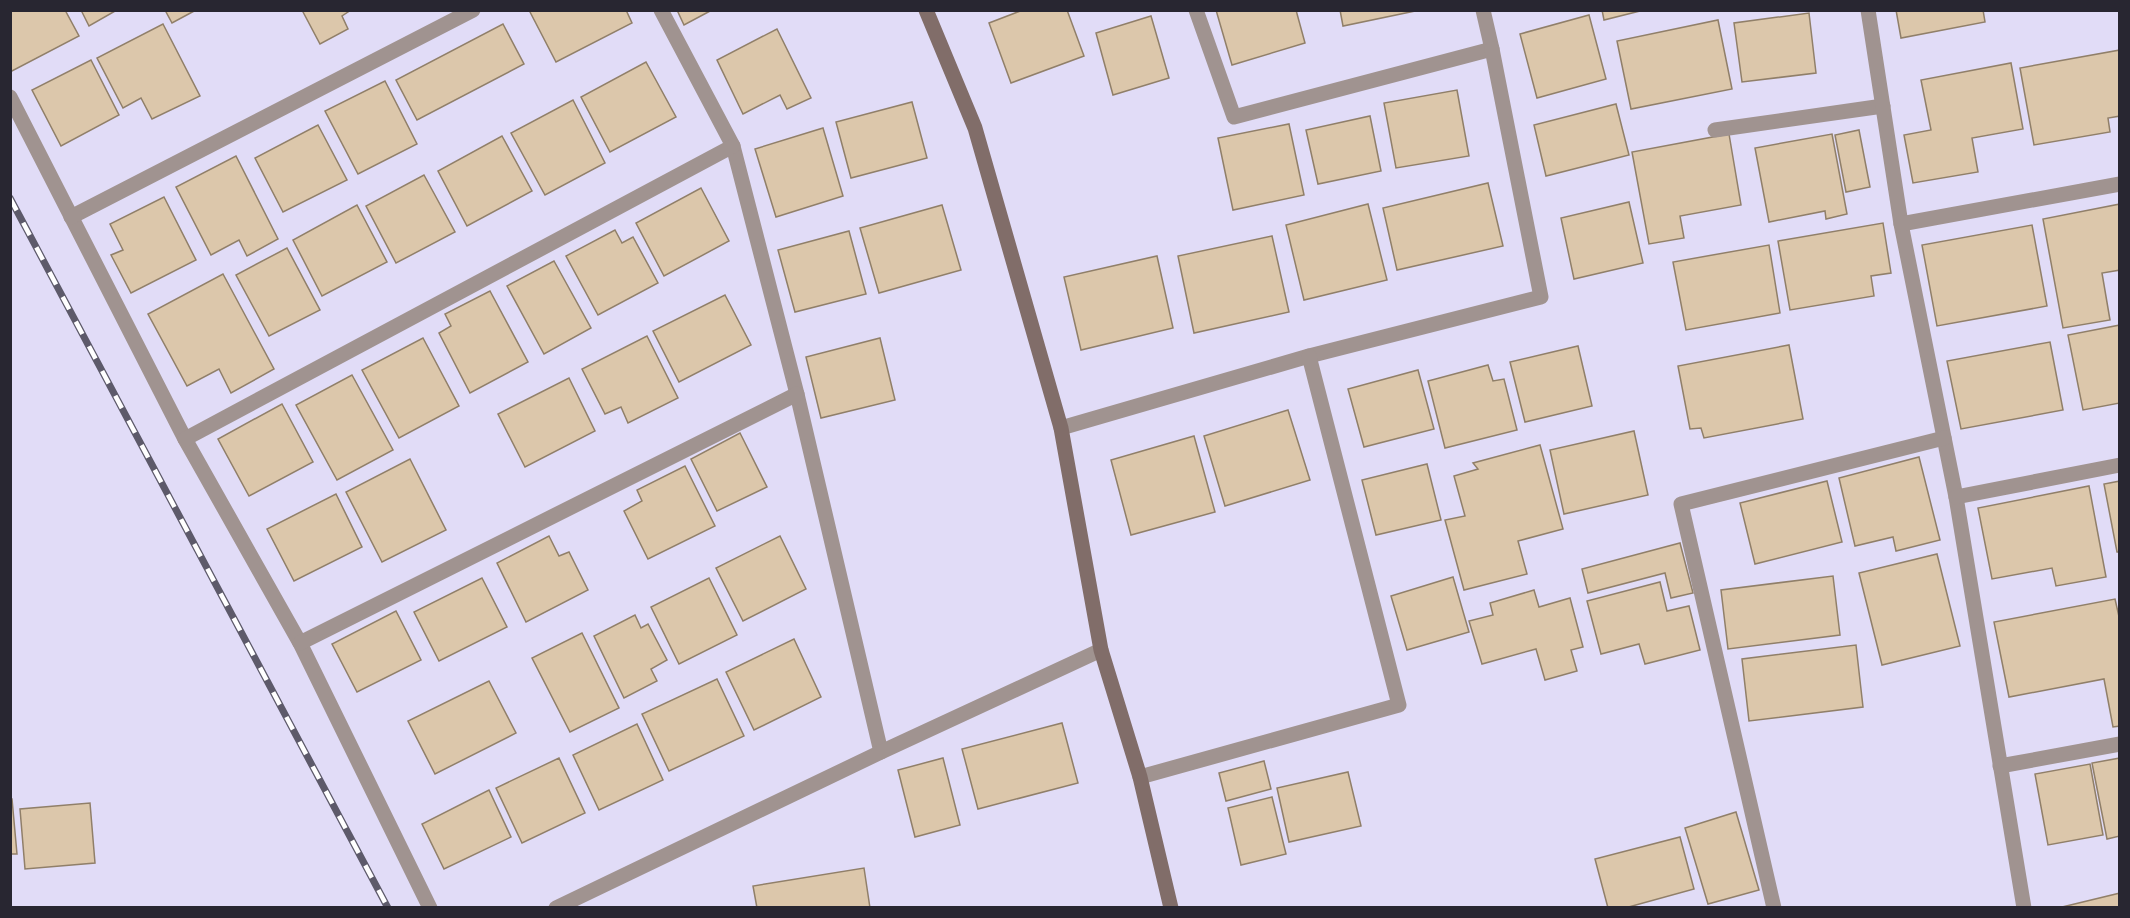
<svg xmlns="http://www.w3.org/2000/svg" width="2130" height="918" font-family="Arial,sans-serif">
<style>
.building{fill:#dcc7ab;stroke:#907f69;stroke-width:1.5}
.lines{fill:none;stroke-linecap:round;stroke-linejoin:round}
.lane{stroke:#a09390;stroke-width:15}
.street{stroke:#a09390;stroke-width:15}
.secondary{stroke:#816d69;stroke-width:15}
.rail-casing{stroke:#5d5a6a;stroke-width:7}
.rail{stroke:#fff;stroke-width:4.5;stroke-dasharray:14;stroke-linecap:butt}
</style>
<rect width="100%" height="100%" fill="#e1dcf7"/>
<!-- building -->
<g class="building">
<path d="M10,10h55l14,26 -69,36z"/>
<path d="M81,10h36l-28,16z"/>
<path d="M165,10h31l-24,13z"/>
<path d="M302,10h49l-9,6 6,13 -28,15z"/>
<path d="M529,10h97l6,13 -76,39z"/>
<path d="M677,10h35l-28,15z"/>
<path d="M1023,10h44l17,46 -73,27 -22,-60z"/>
<path d="M1216,10h80l9,33 -73,22z"/>
<path d="M1340,10h80l-77,16z"/>
<path d="M1602,10h42l-40,10z"/>
<path d="M1896,10h87l2,12 -84,16z"/>
<path d="M1809,13l7,60 -74,9 -8,-59z"/>
<path d="M1589,15l17,64 -69,19 -17,-64z"/>
<path d="M1151,16l18,62 -56,17 -17,-62z"/>
<path d="M1718,20l14,69 -101,20 -14,-68z"/>
<path d="M163,24l37,72 -48,23 -11,-21 -18,10 -26,-50z"/>
<path d="M503,24l21,40 -107,56 -21,-40z"/>
<path d="M777,29l34,69 -24,11 -7,-14 -37,19 -26,-54z"/>
<path d="M2120,50v66l-12,2 2,14 -76,13 -14,-77z"/>
<path d="M91,60l28,55 -58,31 -29,-56z"/>
<path d="M646,62l30,55 -66,35 -29,-55z"/>
<path d="M2011,63l12,66 -51,9 6,34 -65,11 -9,-48 27,-5 -10,-50z"/>
<path d="M385,81l32,63 -59,30 -33,-63z"/>
<path d="M1457,90l12,66 -73,12 -12,-65z"/>
<path d="M573,100l32,63 -60,32 -34,-62z"/>
<path d="M912,102l15,56 -76,20 -15,-56z"/>
<path d="M1616,104l13,51 -83,21 -12,-51z"/>
<path d="M1370,116l11,55 -63,13 -12,-54z"/>
<path d="M1289,124l15,71 -71,15 -15,-72z"/>
<path d="M318,125l29,55 -64,32 -28,-54z"/>
<path d="M823,128l20,68 -67,21 -21,-68z"/>
<path d="M1859,130l11,57 -24,5 -11,-57z"/>
<path d="M1729,134l12,71 -61,11 4,22 -35,6 -17,-92z"/>
<path d="M1832,134l15,80 -21,5 -1,-8 -56,11 -14,-74z"/>
<path d="M502,136l30,55 -65,35 -29,-55z"/>
<path d="M236,156l42,83 -31,17 -8,-16 -28,15 -35,-68z"/>
<path d="M424,175l31,57 -59,31 -30,-57z"/>
<path d="M1488,183l15,63 -106,24 -14,-62z"/>
<path d="M701,188l28,53 -65,35 -28,-53z"/>
<path d="M164,197l32,63 -65,33 -20,-38 12,-5 -13,-26z"/>
<path d="M1629,202l14,61 -69,16 -13,-61z"/>
<path d="M1368,204l19,76 -83,20 -18,-75z"/>
<path d="M2120,204v66l-18,3 8,47 -47,8 -20,-109z"/>
<path d="M357,205l30,57 -65,34 -29,-56z"/>
<path d="M942,205l19,65 -82,23 -19,-65z"/>
<path d="M1883,223l8,50 -20,3 3,20 -84,14 -12,-69z"/>
<path d="M2032,225l15,81 -110,20 -15,-81z"/>
<path d="M615,230l7,13 11,-6 25,46 -60,32 -32,-59z"/>
<path d="M849,231l17,63 -71,18 -17,-62z"/>
<path d="M1272,236l17,76 -95,21 -16,-77z"/>
<path d="M1769,245l11,68 -94,17 -13,-68z"/>
<path d="M287,248l33,62 -51,26 -33,-61z"/>
<path d="M1157,256l16,72 -92,22 -17,-73z"/>
<path d="M554,261l37,67 -47,26 -37,-68z"/>
<path d="M223,274l51,95 -43,24 -12,-24 -32,17 -39,-72z"/>
<path d="M490,291l38,71 -58,31 -31,-60 12,-7 -6,-12z"/>
<path d="M725,295l26,50 -72,37 -26,-51z"/>
<path d="M2120,325v78l-37,7 -15,-75z"/>
<path d="M647,336l31,62 -50,25 -7,-16 -16,7 -23,-45z"/>
<path d="M423,338l36,68 -60,32 -37,-68z"/>
<path d="M880,338l15,62 -74,18 -15,-61z"/>
<path d="M2050,342l13,68 -102,19 -14,-68z"/>
<path d="M1789,345l14,74 -99,19 -3,-10 -11,1 -12,-63z"/>
<path d="M1578,346l14,60 -67,16 -15,-60z"/>
<path d="M1488,365l5,16 11,-2 13,51 -72,18 -17,-67z"/>
<path d="M1418,370l16,59 -70,18 -16,-58z"/>
<path d="M352,375l41,75 -56,30 -41,-75z"/>
<path d="M569,378l26,53 -70,36 -27,-53z"/>
<path d="M282,404l31,58 -64,34 -31,-57z"/>
<path d="M1288,410l22,70 -85,26 -21,-70z"/>
<path d="M1634,431l14,64 -84,19 -14,-64z"/>
<path d="M740,433l27,54 -50,24 -26,-52z"/>
<path d="M1194,436l21,76 -84,23 -20,-75z"/>
<path d="M1540,445l23,84 -45,12 9,33 -63,16 -19,-70 20,-4 -11,-40 24,-7 -5,-6z"/>
<path d="M1919,457l21,83 -44,11 -3,-14 -38,9 -16,-68z"/>
<path d="M410,459l36,71 -64,32 -36,-70z"/>
<path d="M1427,464l14,56 -65,15 -14,-55z"/>
<path d="M685,466l30,60 -67,33 -24,-48 18,-10 -5,-11z"/>
<path d="M1827,481l15,61 -87,22 -15,-61z"/>
<path d="M2120,481v71h-3l-13,-68z"/>
<path d="M2089,486l17,91 -50,9 -4,-18 -60,11 -14,-71z"/>
<path d="M336,494l26,53 -68,34 -27,-52z"/>
<path d="M549,536l10,20 10,-4 19,38 -62,32 -29,-59z"/>
<path d="M780,536l26,53 -63,32 -27,-53z"/>
<path d="M1680,543l13,50 -22,5 -6,-25 -77,20 -6,-24z"/>
<path d="M1937,554l23,92 -78,19 -23,-92z"/>
<path d="M1833,576l7,59 -112,14 -7,-59z"/>
<path d="M1453,577l16,55 -62,18 -16,-54z"/>
<path d="M482,578l25,49 -68,34 -25,-49z"/>
<path d="M709,578l28,57 -58,29 -28,-57z"/>
<path d="M1660,582l7,29 22,-5 11,44 -55,14 -6,-20 -38,10 -14,-53z"/>
<path d="M1534,590l5,17 31,-9 13,49 -12,3 6,21 -32,9 -9,-31 -54,15 -13,-43 24,-6 -3,-12z"/>
<path d="M2115,599l5,22v105l-7,1 -9,-48 -95,18 -15,-75z"/>
<path d="M396,611l25,49 -64,32 -25,-48z"/>
<path d="M635,615l6,13 7,-4 19,36 -16,9 6,12 -33,17 -30,-62z"/>
<path d="M582,633l37,75 -49,24 -38,-74z"/>
<path d="M794,639l27,58 -67,33 -28,-58z"/>
<path d="M1856,645l7,62 -114,14 -7,-62z"/>
<path d="M717,679l27,57 -75,35 -27,-57z"/>
<path d="M489,681l27,52 -81,41 -27,-53z"/>
<path d="M1062,723l16,60 -100,26 -16,-60z"/>
<path d="M637,724l26,56 -64,30 -26,-55z"/>
<path d="M559,758l26,55 -63,30 -26,-55z"/>
<path d="M943,758l17,67 -45,12 -17,-67z"/>
<path d="M2120,758v78l-13,3 -15,-76z"/>
<path d="M1264,761l7,28 -45,12 -7,-28z"/>
<path d="M2090,764l13,71 -55,10 -13,-71z"/>
<path d="M1348,772l13,54 -72,16 -12,-54z"/>
<path d="M489,790l22,47 -67,32 -22,-45z"/>
<path d="M1272,797l14,57 -45,11 -13,-57z"/>
<path d="M10,799h2l5,55h-7z"/>
<path d="M90,803l5,60 -70,6 -5,-60z"/>
<path d="M1736,812l23,78 -51,14 -23,-76z"/>
<path d="M1680,837l14,52 -69,19h-17l-13,-49z"/>
<path d="M864,868l6,40h-113l-4,-22z"/>
<path d="M2120,893v15h-62z"/>
</g>
<g class="lines">
<!-- lane -->
<path class="lane" d="M1715,130l168,-24"/>
<!-- street -->
<g class="street">
<path d="M661,10l72,136 64,248 84,358"/>
<path d="M1196,10l38,107 258,-68 -9,-39"/>
<path d="M1868,10l33,214 55,273 68,411"/>
<path d="M10,97l175,342 115,204 130,265"/>
<path d="M71,217l402,-207"/>
<path d="M1901,224l219,-40"/>
<path d="M1061,428l248,-72 232,-59 -49,-248"/>
<path d="M185,439l548,-293"/>
<path d="M1956,497l164,-32"/>
<path d="M300,643l497,-249"/>
<path d="M2000,766l120,-22"/>
<path d="M1140,777l259,-72 -90,-349"/>
<path d="M556,908l325,-156 220,-102"/>
<path d="M1774,908l-93,-404 263,-66"/>
</g>
<!-- secondary -->
<path class="secondary" d="M926,10l49,118 86,300 40,222 39,127 31,131"/>
<!-- rail casing -->
<g class="rail-casing">
<path id="rail" d="M10,198l378,710"/>
</g>
<!-- rail -->
<use href="#rail" class="rail"/>
</g>
<!-- border -->
<rect width="2130" height="918" fill="none" stroke="#282631" stroke-width="24"/>
</svg>
